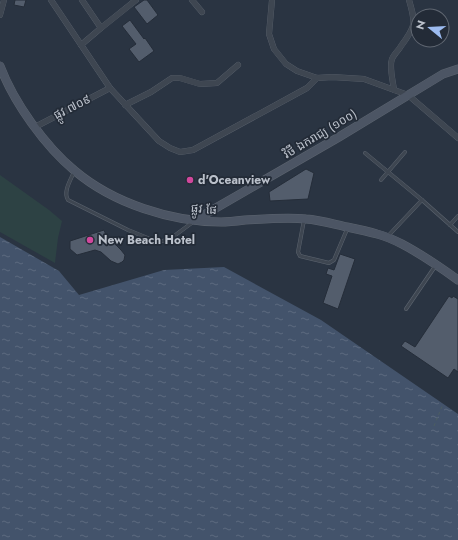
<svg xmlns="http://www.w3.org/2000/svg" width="458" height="540" font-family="Jost,'Noto Sans Khmer',sans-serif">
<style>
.park{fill:#2d4244}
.water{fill:url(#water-ripples)}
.building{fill:#535d6c;stroke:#252d39}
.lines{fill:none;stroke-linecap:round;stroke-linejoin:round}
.lane-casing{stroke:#5c646f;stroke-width:4}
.street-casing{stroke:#5c646f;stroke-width:6}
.secondary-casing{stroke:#5c646f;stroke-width:9}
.path{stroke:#4c5e61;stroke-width:1;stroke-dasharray:3 3;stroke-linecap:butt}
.lane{stroke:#3e4651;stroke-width:3}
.street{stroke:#3e4651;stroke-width:5.5}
.secondary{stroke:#4c5564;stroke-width:8}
.hotel-dot{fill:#d1479c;stroke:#232b37;stroke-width:1.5}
.labels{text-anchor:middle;stroke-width:3.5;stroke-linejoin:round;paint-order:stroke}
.street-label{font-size:12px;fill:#bbc1cb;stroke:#232b37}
.poi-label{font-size:12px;font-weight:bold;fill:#bbc1cb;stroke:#232b37;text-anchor:start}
</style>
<defs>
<pattern id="water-ripples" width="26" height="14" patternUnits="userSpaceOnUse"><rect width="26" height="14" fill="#43536b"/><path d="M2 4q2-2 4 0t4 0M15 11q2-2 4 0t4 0" fill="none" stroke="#5c6a7f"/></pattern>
</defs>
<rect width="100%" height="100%" fill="#2a3442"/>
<!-- park -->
<path class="park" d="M0,175l49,35 13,11 -4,17 -3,25 -55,-31z"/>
<!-- water -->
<path class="water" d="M0,237l59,34 20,24 85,-25 60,-3 97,53 137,94v126h-458z"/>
<!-- building -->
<g class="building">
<path d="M15,0h11l-2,7 -10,-2z"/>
<path d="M144,0h3l11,15 -11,9 -13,-17z"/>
<path d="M130,20l14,19 1,-1 9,13 -15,11 -10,-13 7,-5 -14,-18z"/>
<path d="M306,169l8,4 -6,26 -38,2 -1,-9z"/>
<path d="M104,230l2,5 15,15 4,5 -1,5 -2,2 -4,2 -7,-3 -10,-9 -6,-2 -18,5 -7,-6v-8z"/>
<path d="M340,254l15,5 -17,50 -15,-6 9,-27 -6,-2 2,-6 6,2z"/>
<path d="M449,296l3,2 1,-2 5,3v73l-4,-3 -6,9 -47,-32 4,-5 10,6z"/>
</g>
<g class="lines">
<!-- lane casing -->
<g class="lane-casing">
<g id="lane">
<path d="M365,153l57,47 36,32"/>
<path d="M74,172c-4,9 -11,20 -6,28l60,30 27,11h8l7,-2 23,-17"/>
<path d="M381,180l24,-28"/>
<path d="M304,220l-6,32 2,4 29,7 5,-3 14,-33"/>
<path d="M450,225l8,-9"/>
<path d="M388,236l34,-36"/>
<path d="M406,309l30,-44"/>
</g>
</g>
<!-- street casing -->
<g class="street-casing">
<g id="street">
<path d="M51,0l59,88 49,53 11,7 10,4 13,-2 114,-62 10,-10"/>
<path d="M82,0l19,28"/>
<path d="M192,0l10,12"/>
<path d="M272,0l-3,34 5,15 12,15 11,7 20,7 15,-1 32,2 44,16 50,43"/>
<path d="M0,15l4,-15"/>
<path d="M81,45l20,-17 35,-28"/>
<path d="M394,90c-1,-9 -5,-23 -2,-31 2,-5 7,-9 9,-13 15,-20 15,-22 8,-46"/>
<path d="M125,105l26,-13 21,-14h8l20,6 17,-1 21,-18"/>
<path d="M35,127l75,-39"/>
</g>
</g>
<!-- secondary casing -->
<g class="secondary-casing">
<g id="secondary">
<path d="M0,66c14,37 45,80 75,105 38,32 96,51 146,51 8,0 16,-1 24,-2 19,-1 42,-3 61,-1 14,1 27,5 41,8 10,2 20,4 30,7 8,2 17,6 25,10 19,10 38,23 56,36"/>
<path d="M195,220l144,-83 104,-63 15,-5"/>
</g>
</g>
<!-- path -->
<path class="path" d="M434,426l9,-22"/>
<!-- lane -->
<use href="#lane" class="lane"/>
<!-- street -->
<use href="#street" class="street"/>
<!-- secondary -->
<use href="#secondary" class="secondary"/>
</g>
<!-- markers -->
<g class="hotel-dot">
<circle cx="190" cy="180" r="4"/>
<circle cx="90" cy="240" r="4"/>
</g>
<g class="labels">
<!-- street labels -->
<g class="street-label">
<text transform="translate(72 107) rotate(-27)" y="4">ផ្លូវ ៧០៩</text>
<text transform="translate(320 134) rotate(-31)" y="4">វិថី ឯករាជ្យ (១០០)</text>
<text transform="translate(204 209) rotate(5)" y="4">ផ្លូវ ផែ</text>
</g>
<!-- poi labels -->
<g class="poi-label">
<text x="198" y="184">d'Oceanview</text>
<text x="98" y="244">New Beach Hotel</text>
</g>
</g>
<!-- north arrow -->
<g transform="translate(430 28) rotate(288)"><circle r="19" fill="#232b37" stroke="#606772"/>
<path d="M0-3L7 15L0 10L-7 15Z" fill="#9cbbf0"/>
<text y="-6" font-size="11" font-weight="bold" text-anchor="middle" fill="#bbc1cb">N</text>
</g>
</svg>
